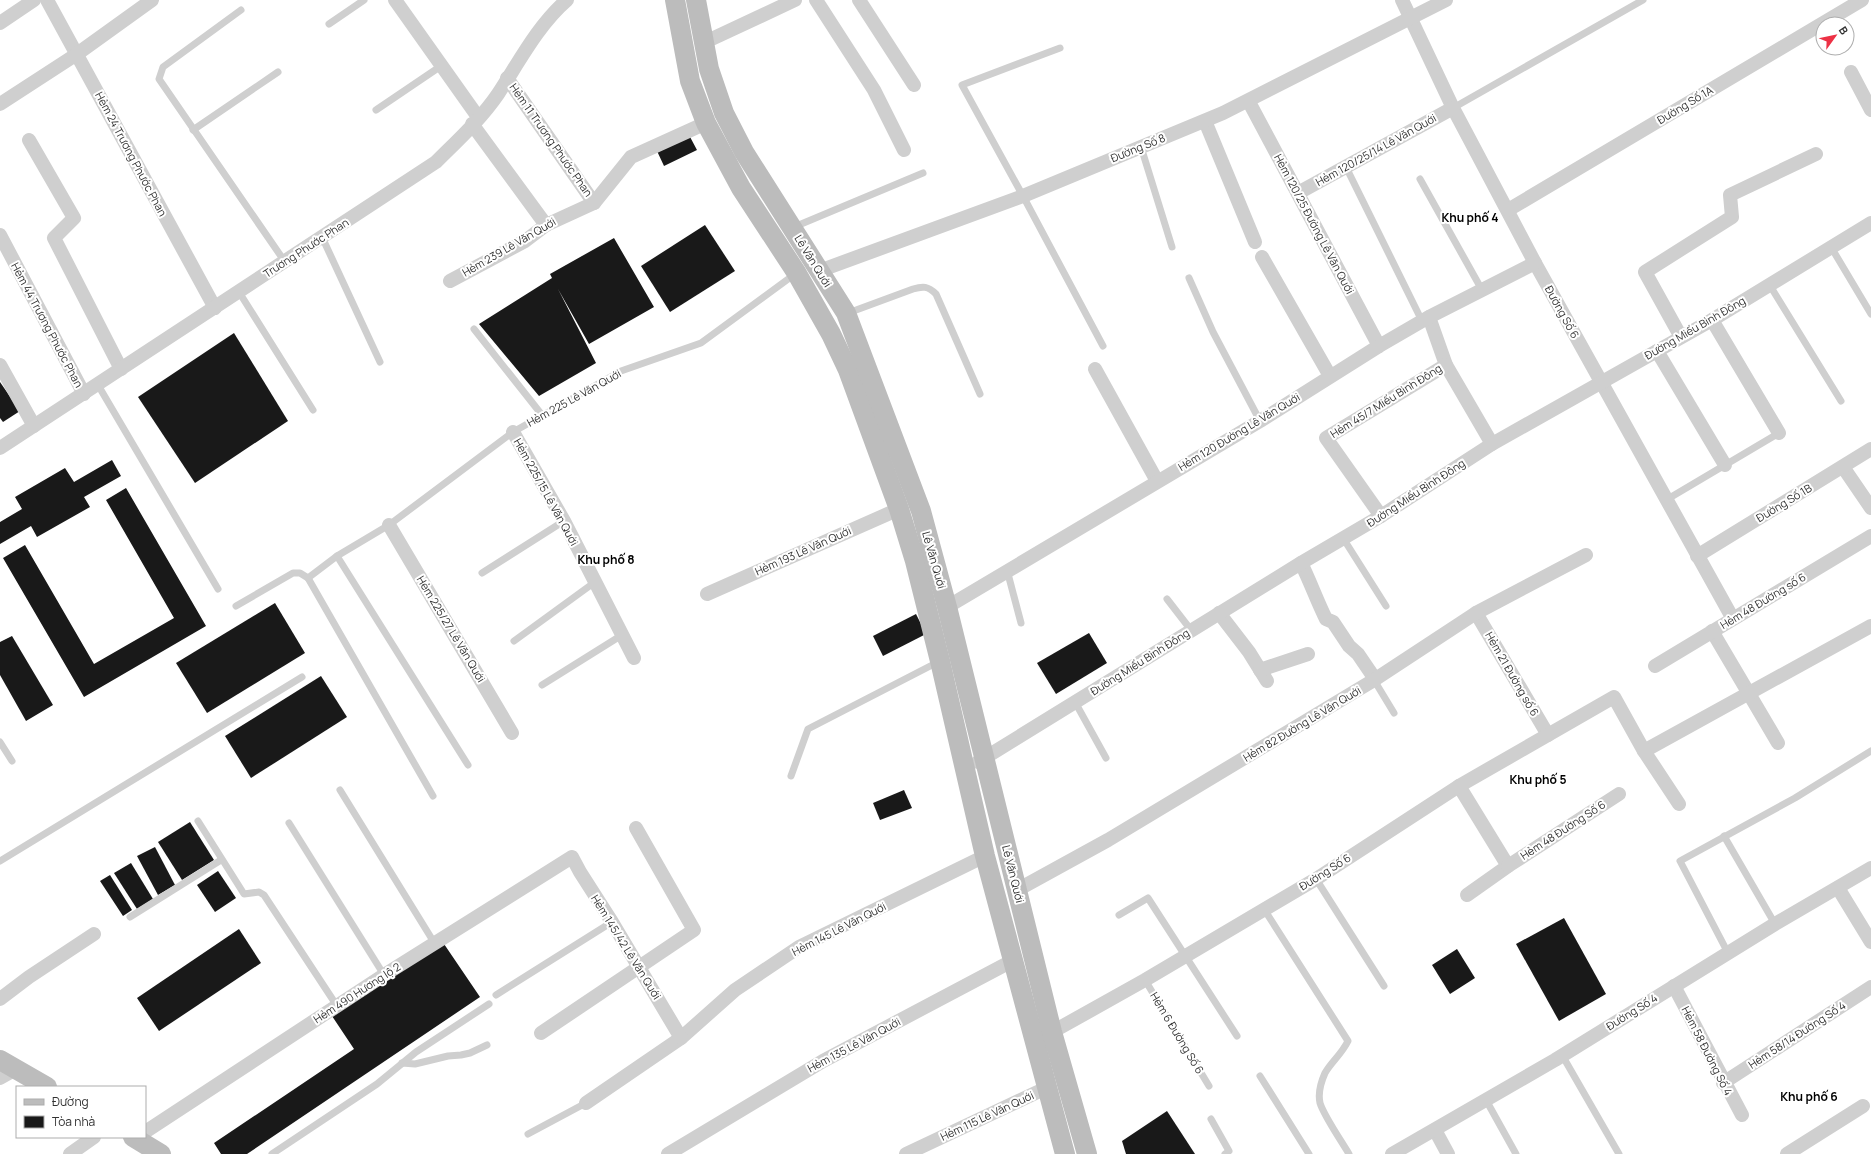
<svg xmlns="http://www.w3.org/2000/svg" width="1871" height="1154" font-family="Manrope,sans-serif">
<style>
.building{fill:#191919}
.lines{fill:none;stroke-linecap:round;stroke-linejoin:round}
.service{stroke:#cfcfcf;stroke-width:7}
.minor{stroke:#cfcfcf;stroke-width:14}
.secondary{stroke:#bcbcbc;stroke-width:20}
.labels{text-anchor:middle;stroke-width:4;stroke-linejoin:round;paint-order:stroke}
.street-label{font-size:11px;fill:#323232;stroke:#fff}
.neighbourhood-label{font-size:12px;font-weight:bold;fill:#000;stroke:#fff}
</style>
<rect width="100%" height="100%" fill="#fff"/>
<!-- building -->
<g class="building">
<path d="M689,135l8,15 -33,16 -7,-15z"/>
<path d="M705,225l30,46 -65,41 -29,-46z"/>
<path d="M614,238l40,69 -65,37 -31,-55 38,74 -57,33 -60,-72 73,-46 -2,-4z"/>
<path d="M234,333l54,88 -93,62 -57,-86z"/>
<path d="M0,382l20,29 -17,11 -3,-4z"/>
<path d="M112,460l9,16 -37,21 6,10 -53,30 -6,-11 -31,18v-22l22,-13 -7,-12 50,-29 9,14z"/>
<path d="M126,488l80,138 -122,71 -81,-139 22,-13 69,119 80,-46 -68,-118z"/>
<path d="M275,603l30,50 -98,60 -31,-50z"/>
<path d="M916,614l10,20 -43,22 -10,-20z"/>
<path d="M1089,633l18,30 -51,31 -19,-31z"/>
<path d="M12,636l41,69 -27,16 -26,-46v-33z"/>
<path d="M321,676l26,41 -96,61 -26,-42z"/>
<path d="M904,790l8,18 -32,12 -7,-17z"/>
<path d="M190,822l24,38 -32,20 -24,-38z"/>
<path d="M155,847l20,38 -17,10 -21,-39z"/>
<path d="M131,863l22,36 -16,10 -23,-36z"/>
<path d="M218,871l18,27 -21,14 -18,-27z"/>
<path d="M110,875l22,35 -9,6 -23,-35z"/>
<path d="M1564,918l42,76 -47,27 -43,-77z"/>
<path d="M239,929l22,34 -102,68 -22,-33z"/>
<path d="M442,941l38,56 -233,157h-26l-7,-11 140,-94 -22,-33z"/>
<path d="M1457,949l18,29 -25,16 -18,-29z"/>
<path d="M1167,1111l28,43h-69l-4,-13z"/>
</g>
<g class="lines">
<!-- service -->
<g class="service">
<path d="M241,10l-78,57 -4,12 126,183"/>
<path d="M329,24l35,-24"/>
<path d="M1060,48l-98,37 61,111 80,150"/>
<path d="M1453,108l190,-108"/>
<path d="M376,110l65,-44"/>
<path d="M193,130l85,-58"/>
<path d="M1141,147l31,100"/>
<path d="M1346,167l76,154"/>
<path d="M1420,179l62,111"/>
<path d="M794,227l129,-54"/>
<path d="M322,237l58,125"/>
<path d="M1831,247l40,67"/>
<path d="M1189,278l24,54 47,89"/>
<path d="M1769,284l72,117"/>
<path d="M239,292l74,118"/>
<path d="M848,313l65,-24c10,-3 15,-3 23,5l44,100"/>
<path d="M474,329l68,86"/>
<path d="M98,385l120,204"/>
<path d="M1666,500l113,-67"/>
<path d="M1343,538l43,68"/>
<path d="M337,556l131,209"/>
<path d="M1007,570l14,53"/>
<path d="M482,573l82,-52"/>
<path d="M308,578l125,218"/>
<path d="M1167,599l24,31"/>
<path d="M236,606l57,-33h7l8,5 29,-22 52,-31 124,-93 108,-61 80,-28 94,-69"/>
<path d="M514,641l81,-59"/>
<path d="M1374,680l20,33"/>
<path d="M542,685l80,-50"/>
<path d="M1075,702l31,56"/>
<path d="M0,742l12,19"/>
<path d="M791,776l17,-47 130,-67"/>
<path d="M340,790l95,154"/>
<path d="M198,821l46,73 15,-2 5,3 73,111"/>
<path d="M289,823l95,152"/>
<path d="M1724,836l51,88"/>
<path d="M0,861l302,-184"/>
<path d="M1316,879l68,107"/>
<path d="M1264,909l84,132c-7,14 -16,20 -23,32 -4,9 -7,21 -5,30 4,13 22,39 29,51"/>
<path d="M1119,915l29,-17 89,138"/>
<path d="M130,917l91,-57"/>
<path d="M1728,953l-48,-92 115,-63 76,-47"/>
<path d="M1145,980l64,106"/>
<path d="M496,995l116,-73"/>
<path d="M1562,1055l57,99"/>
<path d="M402,1063l13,1 33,-8 13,-1 9,-2 17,-8"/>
<path d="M1260,1076l49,78"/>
<path d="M1486,1100l30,54"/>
<path d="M1211,1119l18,32 -4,3"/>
<path d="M528,1134l58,-31"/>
<path d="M272,1154l105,-70 39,-32 73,-48"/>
</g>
<!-- minor -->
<g class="minor">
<path d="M47,0l168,308"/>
<path d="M395,0l83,117"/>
<path d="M816,0l58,90 30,60"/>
<path d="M859,0l55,85"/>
<path d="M1402,0l51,108 82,155 198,356"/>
<path d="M0,23l34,-23"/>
<path d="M703,43l92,-43"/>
<path d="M1851,72l20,38"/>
<path d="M507,78l87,125"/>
<path d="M1249,102l130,244"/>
<path d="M0,104l77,-50 75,-54"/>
<path d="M1205,121l50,121"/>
<path d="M472,124l74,101"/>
<path d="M29,140l45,78 -20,20 67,131"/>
<path d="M1298,193l155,-85"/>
<path d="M1508,210l354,-210"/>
<path d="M0,235l84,159"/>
<path d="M1262,257l68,119"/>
<path d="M819,271l204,-75 200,-83 223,-113"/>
<path d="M450,281l75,-40 21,-16 48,-22 37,-46 75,-34"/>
<path d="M1429,317l17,48 46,79"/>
<path d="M1712,320l67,113"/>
<path d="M1681,337l-36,-65 87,-55 -2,-22 86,-41"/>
<path d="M1657,351l68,114"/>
<path d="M0,365l34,61"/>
<path d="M1095,369l62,112"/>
<path d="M513,432l51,89 70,137"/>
<path d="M0,448l436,-286c21,-21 45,-43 62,-68 21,-32 40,-69 69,-94"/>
<path d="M1843,467l28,41"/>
<path d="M1381,516l-55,-78 120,-73"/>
<path d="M389,525l123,208"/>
<path d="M1697,556l174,-107"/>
<path d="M1301,563c9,18 16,38 25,56l7,3 16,24 9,8 17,25"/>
<path d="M707,594l192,-85"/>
<path d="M947,607l313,-186 119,-75 50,-29 106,-54"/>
<path d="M1219,613l30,39 18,29"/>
<path d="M1476,613l72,122"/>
<path d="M1712,631l66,112"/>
<path d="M1655,666l216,-130"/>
<path d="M1260,670l48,-16"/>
<path d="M1644,751l227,-125"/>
<path d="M978,762l323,-199 80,-47 111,-72 220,-124 159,-97"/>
<path d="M1459,786l49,80 -41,29"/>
<path d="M1508,866l111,-72"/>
<path d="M1838,888l33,54"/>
<path d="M1017,890l91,-50 266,-160 102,-67 110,-58"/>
<path d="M1674,986l68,129"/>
<path d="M0,999l29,-22 65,-43"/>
<path d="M541,1033l153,-103 -58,-102"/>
<path d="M1045,1036l100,-56 171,-101 143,-93 155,-89 30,54 35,53"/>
<path d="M0,1078l16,-9"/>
<path d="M1723,1083l148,-96"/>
<path d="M586,1103l95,-65 54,-48 64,-43 186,-91"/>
<path d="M1435,1130l13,24"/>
<path d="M145,1132l239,-157 188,-118 8,15 32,50 69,116"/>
<path d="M70,1154l24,-17"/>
<path d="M668,1154l155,-93 189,-100"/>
<path d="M906,1154l140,-66"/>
<path d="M1392,1154l163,-94 220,-136 96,-56"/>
<path d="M1787,1154l76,-48"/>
</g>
<!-- secondary -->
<g class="secondary">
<path d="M675,0l15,81 16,42 35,65 55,84 35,62 17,36 51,139 16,52 25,100 45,195 80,298"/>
<path d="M696,0l13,69 15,44 20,39 102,161 75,198 26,96 105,425 35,122"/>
<path d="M0,1060l47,27"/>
<path d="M133,1137l28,17"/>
</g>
</g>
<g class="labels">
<!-- street labels -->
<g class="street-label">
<text transform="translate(1685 105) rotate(-31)" y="4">Đường Số 1A</text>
<text transform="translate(551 140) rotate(55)" y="4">Hẻm 11 Trương Phước Phan</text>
<text transform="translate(1138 148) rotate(-22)" y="4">Đường Số 8</text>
<text transform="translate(1376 150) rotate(-29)" y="4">Hẻm 120/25/14 Lê Văn Quới</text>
<text transform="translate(131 154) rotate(62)" y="4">Hẻm 24 Trương Phước Phan</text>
<text transform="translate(1314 224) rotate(62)" y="4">Hẻm 120/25 Đường Lê Văn Quới</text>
<text transform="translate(509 247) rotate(-30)" y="4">Hẻm 239 Lê Văn Quới</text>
<text transform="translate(306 248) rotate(-33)" y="4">Trương Phước Phan</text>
<text transform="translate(813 261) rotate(58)" y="4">Lê Văn Quới</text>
<text transform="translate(1562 312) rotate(61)" y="4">Đường Số 6</text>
<text transform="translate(47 325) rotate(62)" y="4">Hẻm 44 Trương Phước Phan</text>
<text transform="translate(1695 328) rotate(-30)" y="4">Đường Miếu Bình Đông</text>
<text transform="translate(574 398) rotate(-29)" y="4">Hẻm 225 Lê Văn Quới</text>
<text transform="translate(1386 401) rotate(-32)" y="4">Hẻm 45/7 Miếu Bình Đông</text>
<text transform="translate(1239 432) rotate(-31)" y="4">Hẻm 120 Đường Lê Văn Quới</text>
<text transform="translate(546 492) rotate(61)" y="4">Hẻm 225/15 Lê Văn Quới</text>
<text transform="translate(1416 493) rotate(-33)" y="4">Đường Miếu Bình Đông</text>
<text transform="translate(1784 503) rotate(-31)" y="4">Đường Số 1B</text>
<text transform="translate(803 551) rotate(-24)" y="4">Hẻm 193 Lê Văn Quới</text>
<text transform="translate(934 560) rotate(74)" y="4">Lê Văn Quới</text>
<text transform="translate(1763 601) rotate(-31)" y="4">Hẻm 48 Đường số 6</text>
<text transform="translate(451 629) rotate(59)" y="4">Hẻm 225/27 Lê Văn Quới</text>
<text transform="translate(1140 662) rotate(-32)" y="4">Đường Miếu Bình Đông</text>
<text transform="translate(1512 674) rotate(60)" y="4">Hẻm 21 Đường số 6</text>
<text transform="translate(1302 724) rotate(-31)" y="4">Hẻm 82 Đường Lê Văn Quới</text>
<text transform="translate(1563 830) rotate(-33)" y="4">Hẻm 48 Đường Số 6</text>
<text transform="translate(1325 872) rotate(-32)" y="4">Đường Số 6</text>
<text transform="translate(1013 874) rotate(76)" y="4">Lê Văn Quới</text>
<text transform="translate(839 929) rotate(-27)" y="4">Hẻm 145 Lê Văn Quới</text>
<text transform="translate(626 947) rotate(58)" y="4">Hẻm 145/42 Lê Văn Quới</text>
<text transform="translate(357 993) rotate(-33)" y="4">Hẻm 490 Hương lộ 2</text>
<text transform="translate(1632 1012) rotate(-32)" y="4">Đường Số 4</text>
<text transform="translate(1177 1033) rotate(59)" y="4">Hẻm 6 Đường Số 6</text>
<text transform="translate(1797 1035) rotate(-33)" y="4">Hẻm 58/14 Đường Số 4</text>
<text transform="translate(854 1045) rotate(-28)" y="4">Hẻm 135 Lê Văn Quới</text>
<text transform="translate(1707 1051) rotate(63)" y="4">Hẻm 58 Đường Số 4</text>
<text transform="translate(987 1116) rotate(-25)" y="4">Hẻm 115 Lê Văn Quới</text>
</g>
<!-- neighbourhood labels -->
<g class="neighbourhood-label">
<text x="1470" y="222">Khu phố 4</text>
<text x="606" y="564">Khu phố 8</text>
<text x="1538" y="784">Khu phố 5</text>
<text x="1809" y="1101">Khu phố 6</text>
</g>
</g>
<!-- legend -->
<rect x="16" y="1086" width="130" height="52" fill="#ffffff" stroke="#adadad"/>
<rect x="24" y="1099" width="20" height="6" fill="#bcbcbc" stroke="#adadad"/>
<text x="52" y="1106" font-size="12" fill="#323232">Đường</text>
<rect x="24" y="1116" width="20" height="12" fill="#191919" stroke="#adadad"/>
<text x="52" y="1126" font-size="12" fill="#323232">Tòa nhà</text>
<!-- north arrow -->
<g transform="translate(1835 36) rotate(57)"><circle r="19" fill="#ffffff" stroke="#adadad"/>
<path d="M0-3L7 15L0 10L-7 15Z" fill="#ed3145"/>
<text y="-6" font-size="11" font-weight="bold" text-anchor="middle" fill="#323232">B</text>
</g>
</svg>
